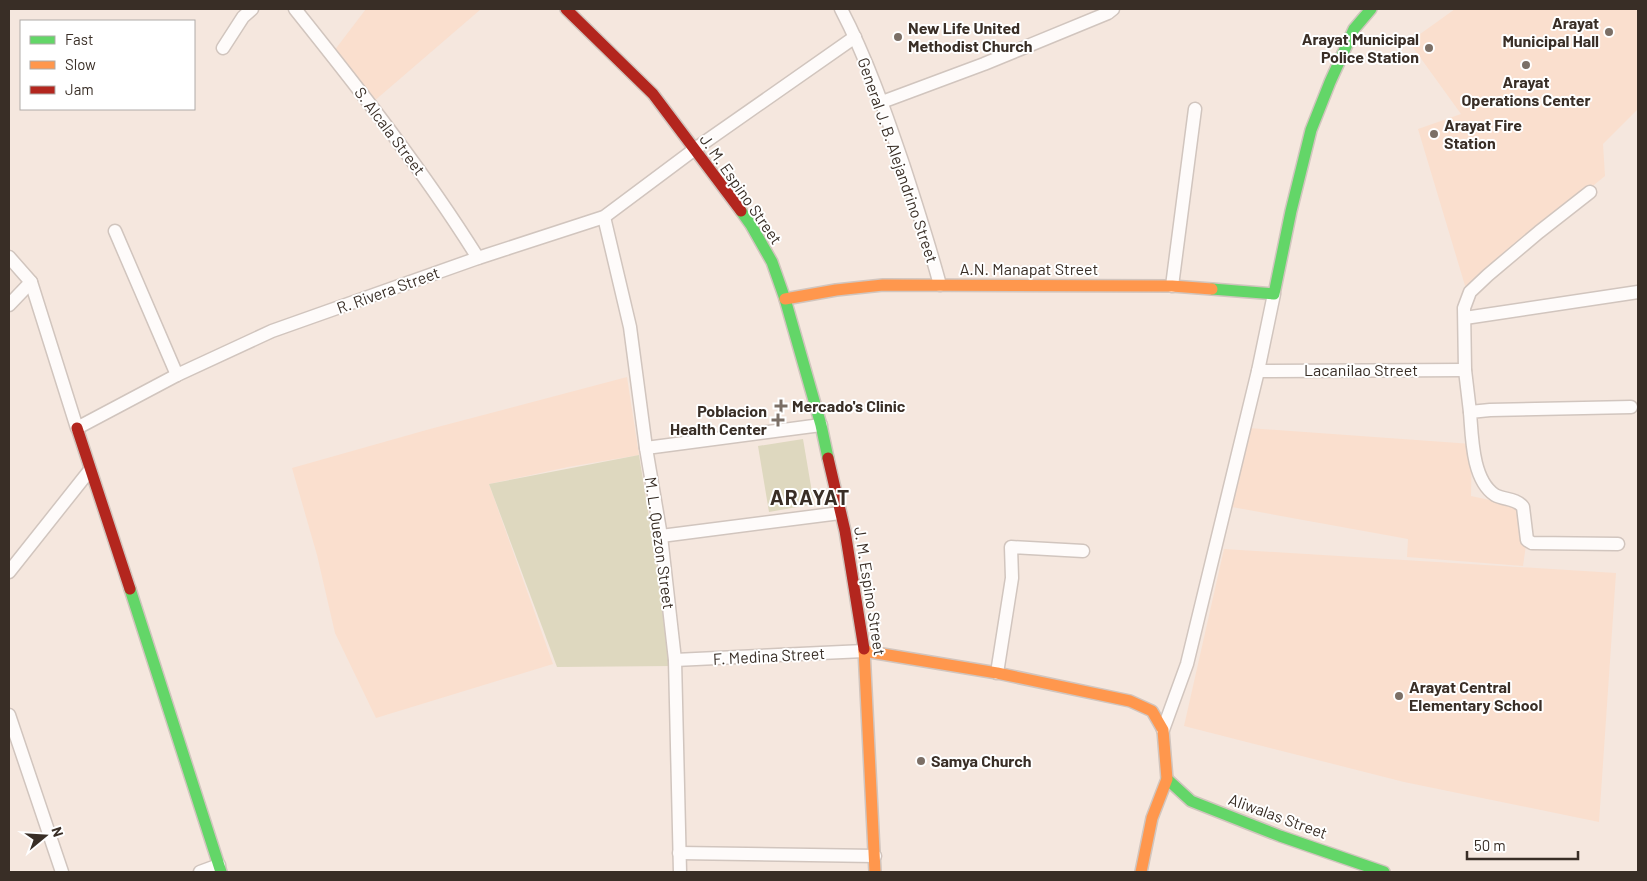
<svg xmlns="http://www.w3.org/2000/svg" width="1647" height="881" font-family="Barlow,sans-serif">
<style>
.built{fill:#fadfce}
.green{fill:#ded8bf}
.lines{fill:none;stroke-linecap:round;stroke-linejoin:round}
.street-casing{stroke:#d1c5be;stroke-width:15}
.fast-casing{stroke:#d1c5be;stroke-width:14}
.slow-casing{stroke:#d1c5be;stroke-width:14}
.jam-casing{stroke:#d1c5be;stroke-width:14}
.street{stroke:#fefbfa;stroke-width:12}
.fast{stroke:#63d668;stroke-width:11}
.slow{stroke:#ff974d;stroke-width:11}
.jam{stroke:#b3261e;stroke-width:11}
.poi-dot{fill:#7b6f66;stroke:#fff;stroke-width:2}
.labels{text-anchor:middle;stroke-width:4;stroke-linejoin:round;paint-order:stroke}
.poi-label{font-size:16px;font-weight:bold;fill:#392e26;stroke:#fff;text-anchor:start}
.street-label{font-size:16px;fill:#392e26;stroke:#fff}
.district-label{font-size:21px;font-weight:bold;letter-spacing:1px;fill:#392e26;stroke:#fff}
</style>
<rect width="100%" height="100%" fill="#f5e7de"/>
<!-- built -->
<g class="built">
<path d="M366,9h115l-108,93 -39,-51z"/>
<path d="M1455,9h183v100l-35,35 2,32 -139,113 -48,-160 43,-15 -52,-72z"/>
<path d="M627,377l12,78 -71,12 -79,17 64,180 -177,54 -41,-85 -18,-78 -25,-87 138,-39z"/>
<path d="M1249,428l223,16 -1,52 51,11 4,38 -3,21 -116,-9 1,-18 -176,-32z"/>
<path d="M1224,549l392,24 -17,249 -195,-40 -220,-56z"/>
</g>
<!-- green -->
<g class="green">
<path d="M803,439l11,65 -45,8 -11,-66z"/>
<path d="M639,455l34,211 -116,1 -68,-183z"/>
</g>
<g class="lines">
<!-- street casing -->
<g class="street-casing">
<g id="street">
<path d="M295,9c64,80 128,161 183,249"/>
<path d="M841,9c26,50 44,102 62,155 13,40 26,80 37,121"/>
<path d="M223,48l20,-31 9,-8"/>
<path d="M882,102l102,-38 124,-51 5,-4"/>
<path d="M604,217l26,110 16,121 15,88 14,124 5,212"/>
<path d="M115,231l62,144"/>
<path d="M9,257l22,25 46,146 100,-53 95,-44 206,-73 126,-41 91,-68 160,-112"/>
<path d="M1172,286l23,-177"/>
<path d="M9,305l22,-23"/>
<path d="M1465,318l173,-26"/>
<path d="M1258,371l207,-1"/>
<path d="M1470,412l-5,-42 -1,-62 6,-16 18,-17 51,-43 51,-40"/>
<path d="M646,448l175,-23"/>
<path d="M661,536l179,-23"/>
<path d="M1618,544l-86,-1 -5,-3 -4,-33c-7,-9 -19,-7 -28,-12 -23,-15 -23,-58 -25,-83l20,-2 141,-3"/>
<path d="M9,572l81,-102"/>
<path d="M675,660l189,-9"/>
<path d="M997,673l15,-95 -1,-31 72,4"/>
<path d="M9,715l53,157"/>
<path d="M1163,730l24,-66 71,-293 16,-77"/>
<path d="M679,853l196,3"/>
<path d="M200,872l19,-7"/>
</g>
</g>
<!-- fast casing -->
<g class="fast-casing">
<g id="fast">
<path d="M741,211l10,14 21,37 13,37 36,126 7,33"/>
<path d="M1212,289l62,5 17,-83 20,-81 19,-48 24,-53 17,-20"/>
<path d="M130,589l91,283"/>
<path d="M1167,779l24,22 89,35 104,36"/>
</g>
</g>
<!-- slow casing -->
<g class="slow-casing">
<g id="slow">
<path d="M785,299l51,-9 47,-5 289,1 40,3"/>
<path d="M864,649l11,223"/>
<path d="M864,651l133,22 133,28 22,10 11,19 4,49 -15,39 -11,54"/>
</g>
</g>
<!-- jam casing -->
<g class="jam-casing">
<g id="jam">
<path d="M566,9l87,85 88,117"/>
<path d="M77,428l53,161"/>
<path d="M828,458l17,73 19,118"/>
</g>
</g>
<!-- street -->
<use href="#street" class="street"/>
<!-- fast -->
<use href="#fast" class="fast"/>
<!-- slow -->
<use href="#slow" class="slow"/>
<!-- jam -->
<use href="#jam" class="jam"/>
</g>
<!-- markers -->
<g class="poi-dot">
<circle cx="1609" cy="32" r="5"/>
<circle cx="898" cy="37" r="5"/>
<circle cx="1429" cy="48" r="5"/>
<circle cx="1526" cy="65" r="5"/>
<circle cx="1434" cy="134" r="5"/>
<path d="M778.5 398.5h5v5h5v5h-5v5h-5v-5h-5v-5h5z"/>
<path d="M775.5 412.5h5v5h5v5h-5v5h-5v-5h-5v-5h5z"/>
<circle cx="1399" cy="696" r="5"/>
<circle cx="921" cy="761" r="5"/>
</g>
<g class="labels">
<!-- poi labels -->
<g class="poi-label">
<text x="1599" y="29" text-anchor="end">Arayat<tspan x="1599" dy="18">Municipal Hall</tspan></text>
<text x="908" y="34">New Life United<tspan x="908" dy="18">Methodist Church</tspan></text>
<text x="1419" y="45" text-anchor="end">Arayat Municipal<tspan x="1419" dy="18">Police Station</tspan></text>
<text x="1526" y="88" text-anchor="middle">Arayat<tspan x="1526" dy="18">Operations Center</tspan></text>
<text x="1444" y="131">Arayat Fire<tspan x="1444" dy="18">Station</tspan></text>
<text x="792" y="412">Mercado's Clinic</text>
<text x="767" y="417" text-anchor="end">Poblacion<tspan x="767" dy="18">Health Center</tspan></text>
<text x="1409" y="693">Arayat Central<tspan x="1409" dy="18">Elementary School</tspan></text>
<text x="931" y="767">Samya Church</text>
</g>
<!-- street labels -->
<g class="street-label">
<text transform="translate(390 131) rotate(53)" y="6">S. Alcala Street</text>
<text transform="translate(898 160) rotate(71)" y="6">General J. B. Alejandrino Street</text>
<text transform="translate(741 189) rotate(55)" y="6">J. M. Espino Street</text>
<text x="1029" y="275">A.N. Manapat Street</text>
<text transform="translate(388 290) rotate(-20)" y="6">R. Rivera Street</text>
<text x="1361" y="376">Lacanilao Street</text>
<text transform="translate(660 543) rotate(82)" y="6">M. L. Quezon Street</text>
<text transform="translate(870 591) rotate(81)" y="6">J. M. Espino Street</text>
<text transform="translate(769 656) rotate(-3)" y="6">F. Medina Street</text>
<text transform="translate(1278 816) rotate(20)" y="6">Aliwalas Street</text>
</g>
<!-- district labels -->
<g class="district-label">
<text x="810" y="505">ARAYAT</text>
</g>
</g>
<!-- border -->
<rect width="1647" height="881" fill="none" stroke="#392e26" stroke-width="20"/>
<!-- legend -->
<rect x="20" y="20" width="175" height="90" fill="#ffffff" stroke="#b0aba8"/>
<rect x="30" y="36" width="25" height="8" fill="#63d668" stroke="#b0aba8"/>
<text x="65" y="45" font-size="15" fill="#392e26">Fast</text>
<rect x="30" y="61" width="25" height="8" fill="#ff974d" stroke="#b0aba8"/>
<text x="65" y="70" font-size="15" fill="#392e26">Slow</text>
<rect x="30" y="86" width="25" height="8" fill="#b3261e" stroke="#b0aba8"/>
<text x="65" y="95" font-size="15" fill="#392e26">Jam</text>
<!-- north arrow -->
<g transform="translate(45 836) rotate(72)" stroke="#ffffff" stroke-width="4" paint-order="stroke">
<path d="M0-4L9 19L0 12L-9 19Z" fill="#392e26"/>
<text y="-8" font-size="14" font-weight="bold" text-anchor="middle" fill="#392e26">N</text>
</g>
<!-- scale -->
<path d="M1467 851v8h111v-8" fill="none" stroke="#392e26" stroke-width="2.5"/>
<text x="1474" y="851" font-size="15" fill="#392e26" stroke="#ffffff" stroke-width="4" paint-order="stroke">50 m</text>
</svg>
